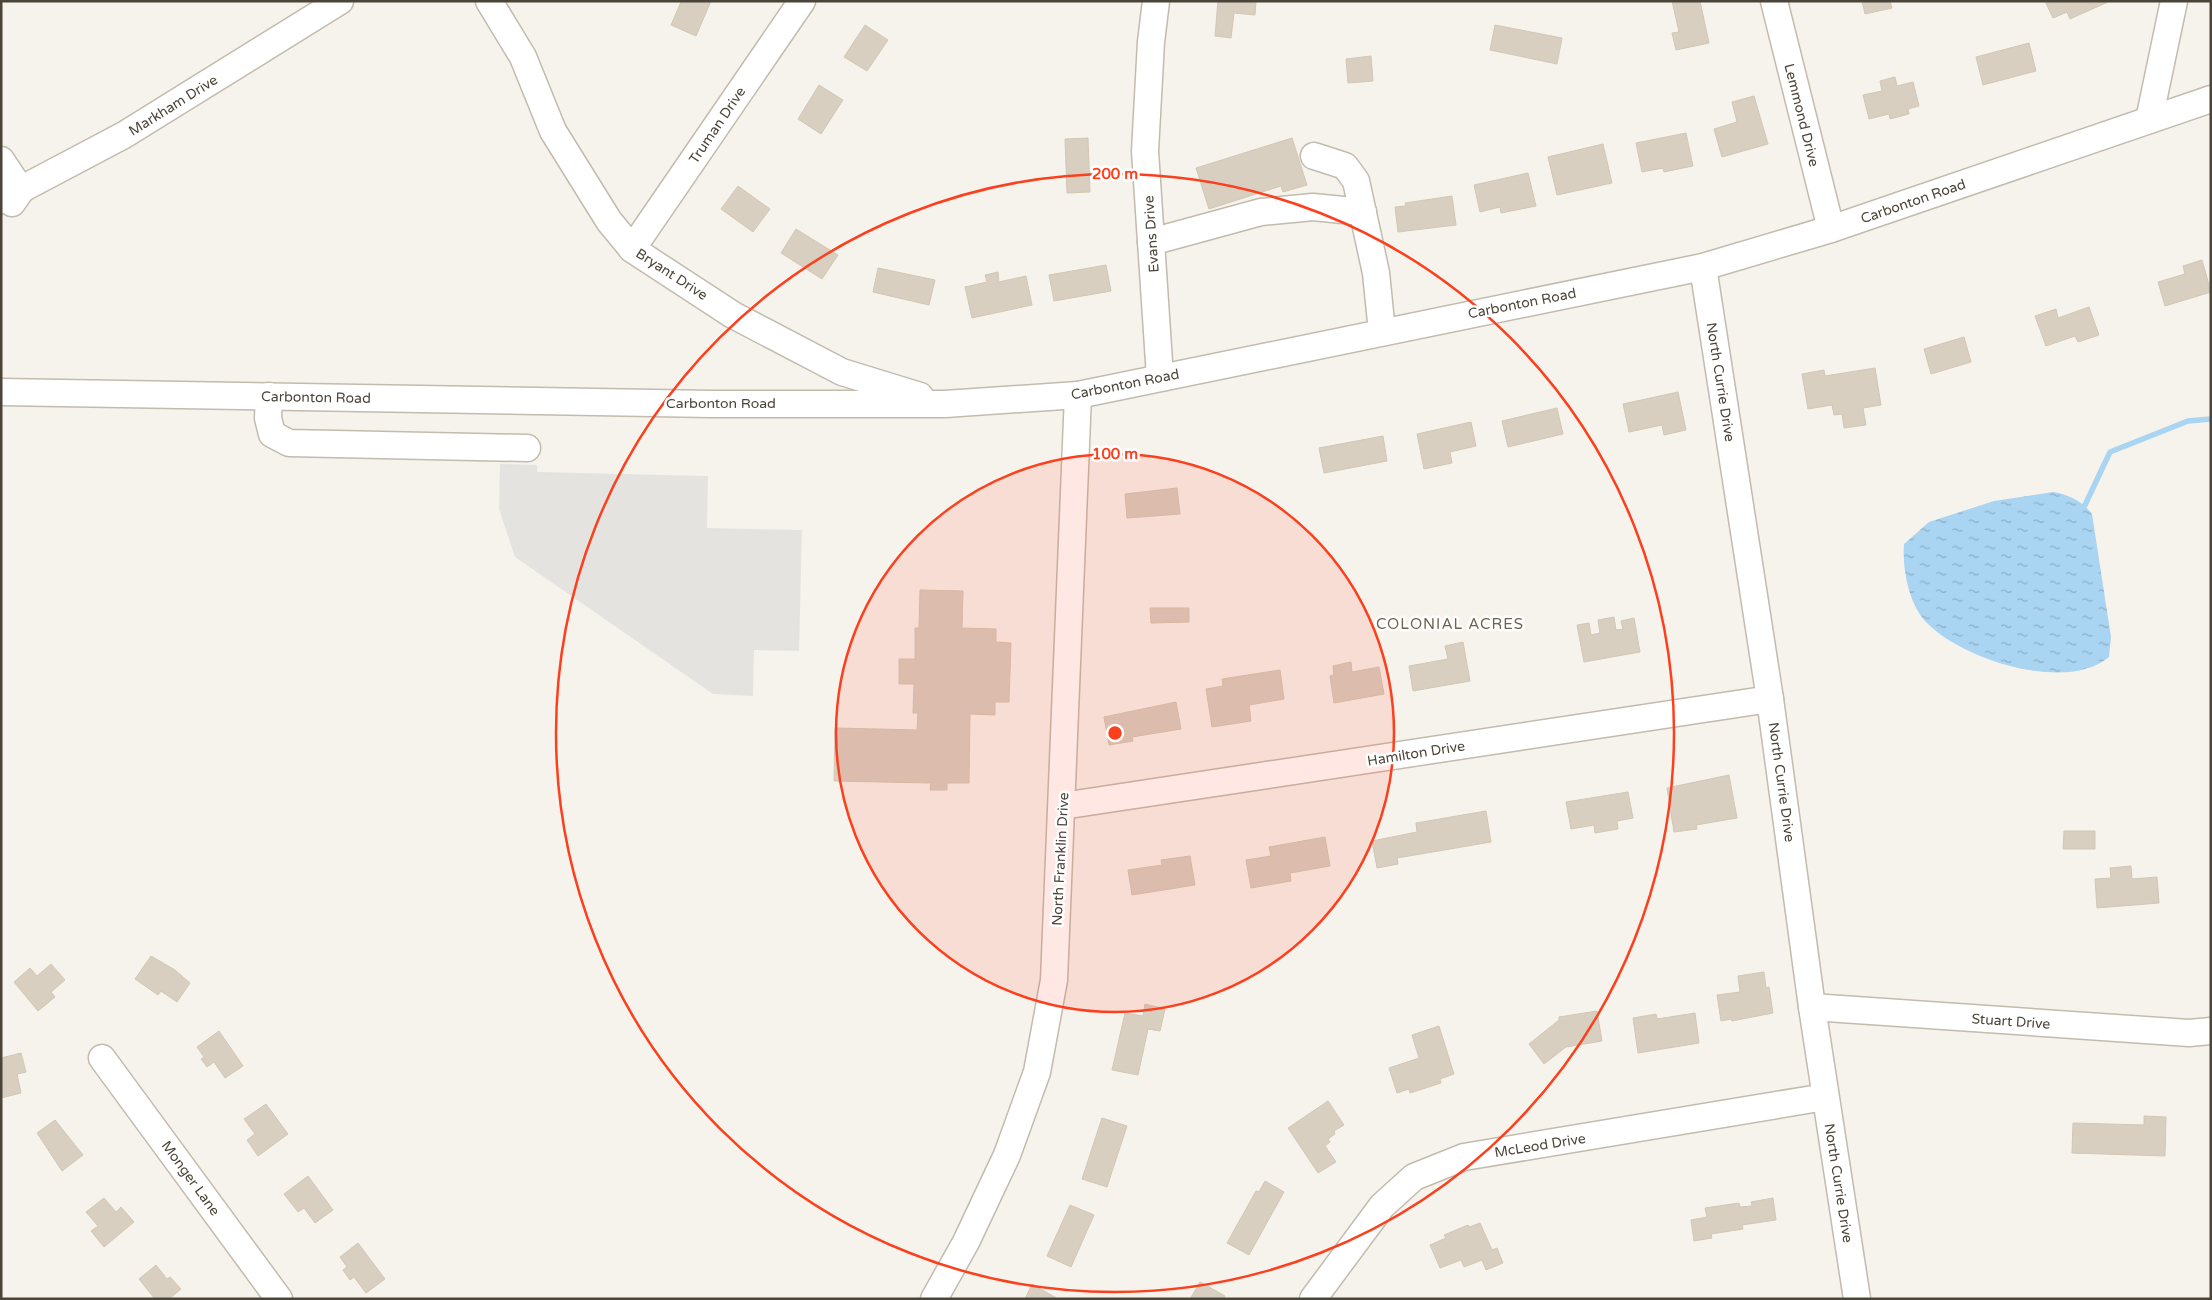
<svg xmlns="http://www.w3.org/2000/svg" width="2212" height="1300" font-family="'Varela Round',sans-serif">
<style>
.parking{fill:#e5e3e0}
.water{fill:url(#water-ripples)}
.lines{fill:none;stroke-linecap:round;stroke-linejoin:round}
.stream{stroke:#a9d4f2;stroke-width:5.5}
.building{fill:#d8cfc1;stroke:#d3c7b4}
.minor-casing{stroke:#c2bbae;stroke-width:29}
.minor{stroke:#fff;stroke-width:26}
.ring{fill:none;stroke:#fc3f1d;stroke-width:2.5}
.labels{text-anchor:middle;stroke-width:5;stroke-linejoin:round;paint-order:stroke}
.street-label{font-size:14px;fill:#4b4439;stroke:#fff}
.neighbourhood-label{font-size:15px;letter-spacing:1px;fill:#6e6250;stroke:#fff}
.centre{fill:#fc3f1d;stroke:#fff;stroke-width:2.5}
.ring-label{font-size:15px;text-anchor:middle;font-weight:bold;fill:#fc3f1d;stroke:#fff;stroke-width:5;stroke-linejoin:round;paint-order:stroke}
</style>
<defs>
<pattern id="water-ripples" width="26" height="14" patternUnits="userSpaceOnUse" patternTransform="scale(1.25)"><rect width="26" height="14" fill="#a9d4f2"/><path d="M2 4q2-2 4 0t4 0M15 11q2-2 4 0t4 0" fill="none" stroke="#8caec5"/></pattern>
</defs>
<rect width="100%" height="100%" fill="#f6f3ec"/>
<!-- parking -->
<path class="parking" d="M500,464l37,1v7l171,4 -1,52 95,2 -3,121 -45,-1 -1,46 -40,-2 -198,-137 -16,-48z"/>
<!-- water -->
<path class="water" d="M2053,492c17,3 29,9 39,22l19,123 -2,20c-42,36 -146,3 -182,-34 -18,-17 -25,-55 -23,-79l25,-22 65,-21z"/>
<g class="lines">
<!-- stream -->
<path class="stream" d="M2081,510l4,-5 25,-53 78,-31 23,-2"/>
</g>
<!-- building -->
<g class="building">
<path d="M679,1h32l-15,35 -25,-11 10,-23z"/>
<path d="M1218,1h38l-1,14 -21,-2 -3,25 -16,-2z"/>
<path d="M1672,1h28l9,42 -33,7 -4,-17 7,-1z"/>
<path d="M1862,1h28l2,7 -27,6z"/>
<path d="M2045,1h63v1l-38,17 -3,-7 -14,6z"/>
<path d="M865,25l23,15 -21,31 -23,-14z"/>
<path d="M1495,25l67,13 -5,26 -67,-14z"/>
<path d="M2029,43l7,28 -53,14 -7,-28z"/>
<path d="M1371,56l2,25 -25,2 -2,-24z"/>
<path d="M1895,77l2,9 16,-4 6,24 -11,3 1,5 -19,5 -1,-5 -20,5 -6,-24 19,-4 -2,-10z"/>
<path d="M819,85l24,15 -22,34 -23,-15z"/>
<path d="M1754,96l14,48 -46,13 -8,-28 23,-7 -5,-20z"/>
<path d="M1686,133l7,33 -29,6 -1,-4 -21,4 -6,-29z"/>
<path d="M1088,138l2,54 -23,1 -2,-54z"/>
<path d="M1292,138l15,47 -24,7 -2,-6 -72,23 -13,-41z"/>
<path d="M1603,144l9,39 -55,12 -9,-38z"/>
<path d="M1528,173l8,33 -35,7 -1,-6 -20,5 -6,-27z"/>
<path d="M738,186l32,23 -17,23 -32,-23z"/>
<path d="M1452,196l4,29 -58,7 -3,-25 11,-1 -1,-3z"/>
<path d="M796,229l42,26 -16,24 -41,-26z"/>
<path d="M2202,260l9,32 -46,14 -7,-24 27,-8 -2,-8z"/>
<path d="M1106,265l5,26 -57,10 -5,-26z"/>
<path d="M878,268l57,12 -6,25 -56,-13z"/>
<path d="M998,272l1,10 27,-6 6,29 -60,13 -7,-31 22,-5 -2,-7z"/>
<path d="M2089,307l10,28 -21,7 -3,-6 -29,10 -11,-30 21,-7 2,9z"/>
<path d="M1964,337l7,25 -40,12 -7,-25z"/>
<path d="M1875,368l6,37 -18,3 3,17 -22,3 -2,-14 -8,1 -2,-10 -24,4 -6,-35 22,-4 1,6z"/>
<path d="M1678,392l8,38 -22,5 -2,-10 -33,7 -6,-28z"/>
<path d="M1557,408l6,26 -55,13 -6,-26z"/>
<path d="M1471,422l5,24 -26,6 2,11 -28,6 -7,-35z"/>
<path d="M1383,436l4,25 -63,12 -5,-25z"/>
<path d="M1177,488l3,26 -53,4 -2,-24z"/>
<path d="M920,590l43,1 -1,37 34,1v13l15,1 -2,59h-14v13l-25,-1 -1,69h-22v7h-17l1,-7 -97,-2 1,-53 82,2 1,-17h-5l1,-29h-15v-25h16v-31h4z"/>
<path d="M1150,608h39v14l-38,1z"/>
<path d="M1614,617l2,13 7,-1 -2,-8 13,-3 6,34 -56,10 -7,-37 12,-2 2,12 9,-2 -2,-13z"/>
<path d="M1463,642l7,39 -57,10 -4,-25 39,-7 -3,-13z"/>
<path d="M1351,662l1,10 27,-5 5,27 -50,9 -4,-27 4,-1 -1,-9z"/>
<path d="M1280,670l4,29 -35,6 2,16 -39,6 -6,-38 17,-3 -1,-7z"/>
<path d="M1176,702l5,27 -49,8 1,4 -24,4 -5,-28z"/>
<path d="M1729,775l8,43 -41,7 1,4 -23,3 -7,-44z"/>
<path d="M1628,792l5,26 -16,3 1,8 -23,4 -1,-8 -23,4 -5,-27z"/>
<path d="M1486,811l5,31 -94,16 1,6 -21,4 -5,-27 45,-9 -1,-9z"/>
<path d="M2064,831h31v18h-32z"/>
<path d="M1325,837l5,29 -40,7 1,8 -40,7 -5,-28 25,-4 -2,-9z"/>
<path d="M1190,856l5,29 -63,10 -4,-25 34,-5 -1,-5z"/>
<path d="M2131,866l1,13 25,-2 2,26 -62,5 -2,-29 16,-1 -1,-10z"/>
<path d="M151,956l24,14 15,13 -13,19 -16,-11 -3,4 -23,-16z"/>
<path d="M51,964l14,16 -14,12 4,5 -17,14 -24,-29 16,-14 7,8z"/>
<path d="M1764,972l2,16 3,-1 4,26 -41,8 -1,-2 -10,2 -4,-26 23,-3 -2,-16z"/>
<path d="M1145,1004l20,5 -5,22 -12,-2 -10,46 -26,-5 13,-57 18,3z"/>
<path d="M1597,1011l5,30 -36,6 -22,17 -15,-20 30,-24v-3z"/>
<path d="M1695,1013l4,30 -61,10 -5,-35 23,-4 1,5z"/>
<path d="M1439,1026l15,48 -14,5 1,4 -31,10 -1,-4 -12,4 -8,-25 30,-10 -7,-23z"/>
<path d="M219,1031l24,35 -18,12 -11,-16 -7,5 -6,-8 3,-2 -7,-10z"/>
<path d="M21,1053l5,19 -9,2 4,19 -20,5v-40z"/>
<path d="M1328,1101l16,24 -10,6 1,3 -7,5 2,3 -5,4 11,16 -18,11 -30,-45z"/>
<path d="M266,1104l22,30 -30,22 -11,-16 8,-6 -11,-15z"/>
<path d="M2144,1116l22,1 -1,39 -93,-3 1,-30 71,2z"/>
<path d="M1102,1118l25,8 -20,61 -25,-8z"/>
<path d="M55,1120l28,35 -21,16 -25,-38z"/>
<path d="M308,1176l25,34 -18,13 -11,-15 -6,4 -14,-18z"/>
<path d="M1265,1181l19,11 -35,63 -22,-12 29,-52 3,1z"/>
<path d="M104,1198l12,14 5,-5 13,15 -30,25 -13,-16 7,-5 -12,-14z"/>
<path d="M1773,1198l3,22 -34,5 1,4 -32,5 1,4 -18,3 -3,-21 16,-3 -2,-9 34,-5 1,4 12,-1 -1,-4z"/>
<path d="M1070,1205l24,10 -23,52 -24,-11z"/>
<path d="M1480,1223l12,27 5,-2 6,15 -17,7 -4,-10 -18,7 -3,-7 -21,8 -10,-23 16,-7 -2,-3 24,-10 1,2z"/>
<path d="M358,1243l27,36 -19,14 -12,-16 -4,3 -7,-10 4,-3 -7,-10z"/>
<path d="M156,1265l11,14 3,-2 11,12 -12,10h-14l-16,-20z"/>
<path d="M1200,1282l25,14 -2,3h-33z"/>
<path d="M1032,1284l26,15h-33z"/>
</g>
<g class="lines">
<!-- minor casing -->
<g class="minor-casing">
<g id="minor">
<path d="M489,1l34,56 30,74 56,90 23,28 101,66 109,57 78,24"/>
<path d="M1156,1l-5,41 -6,109 15,226"/>
<path d="M1774,1l57,228"/>
<path d="M2149,120l25,-119"/>
<path d="M1314,156l31,10 11,15 20,92 6,59"/>
<path d="M1,160l20,30 -9,13"/>
<path d="M1,200l123,-65 216,-134"/>
<path d="M1151,242l110,-30 52,-5 50,5"/>
<path d="M632,249l170,-248"/>
<path d="M1703,267l67,432 42,308 45,292"/>
<path d="M1,392l710,12h234l133,-9 625,-128 128,-38 380,-130"/>
<path d="M269,396l-1,22 4,16 17,9 238,5"/>
<path d="M1062,806l708,-107"/>
<path d="M1812,1007l377,26 22,-2"/>
<path d="M102,1058l177,241"/>
<path d="M934,1299l32,-57 41,-87 30,-83 17,-92 24,-585"/>
<path d="M1313,1299l69,-93 32,-29 50,-20 361,-60"/>
</g>
</g>
<!-- minor -->
<use href="#minor" class="minor"/>
</g>
<!-- distance rings -->
<circle cx="1115" cy="733" r="279" fill="#fc3f1d" fill-opacity=".12"/>
<g class="ring">
<circle cx="1115" cy="733" r="279"/>
<circle cx="1115" cy="733" r="559"/>
</g>
<g class="labels">
<!-- street labels -->
<g class="street-label">
<text transform="translate(173 105) rotate(-32)" y="5">Markham Drive</text>
<text transform="translate(1802 115) rotate(76)" y="5">Lemmond Drive</text>
<text transform="translate(717 125) rotate(-56)" y="5">Truman Drive</text>
<text transform="translate(1913 201) rotate(-19)" y="5">Carbonton Road</text>
<text transform="translate(1151 234) rotate(-94)" y="5">Evans Drive</text>
<text transform="translate(672 274) rotate(33)" y="5">Bryant Drive</text>
<text transform="translate(1522 303) rotate(-11)" y="5">Carbonton Road</text>
<text transform="translate(1721 382) rotate(81)" y="5">North Currie Drive</text>
<text transform="translate(1125 384) rotate(-11)" y="5">Carbonton Road</text>
<text transform="translate(316 397) rotate(1)" y="5">Carbonton Road</text>
<text x="721" y="408">Carbonton Road</text>
<text transform="translate(1416 753) rotate(-9)" y="5">Hamilton Drive</text>
<text transform="translate(1782 782) rotate(82)" y="5">North Currie Drive</text>
<text transform="translate(1060 859) rotate(-87)" y="5">North Franklin Drive</text>
<text transform="translate(2011 1021) rotate(4)" y="5">Stuart Drive</text>
<text transform="translate(1540 1145) rotate(-9)" y="5">McLeod Drive</text>
<text transform="translate(191 1178) rotate(54)" y="5">Monger Lane</text>
<text transform="translate(1839 1183) rotate(81)" y="5">North Currie Drive</text>
</g>
<!-- neighbourhood labels -->
<g class="neighbourhood-label">
<text x="1450" y="629">COLONIAL ACRES</text>
</g>
</g>
<circle cx="1115" cy="733" r="8" class="centre"/>
<g class="ring-label">
<text x="1115" y="179">200 m</text>
<text x="1115" y="459">100 m</text>
</g>
<!-- border -->
<rect width="2212" height="1300" fill="none" stroke="#4b4439" stroke-width="5"/>
</svg>
